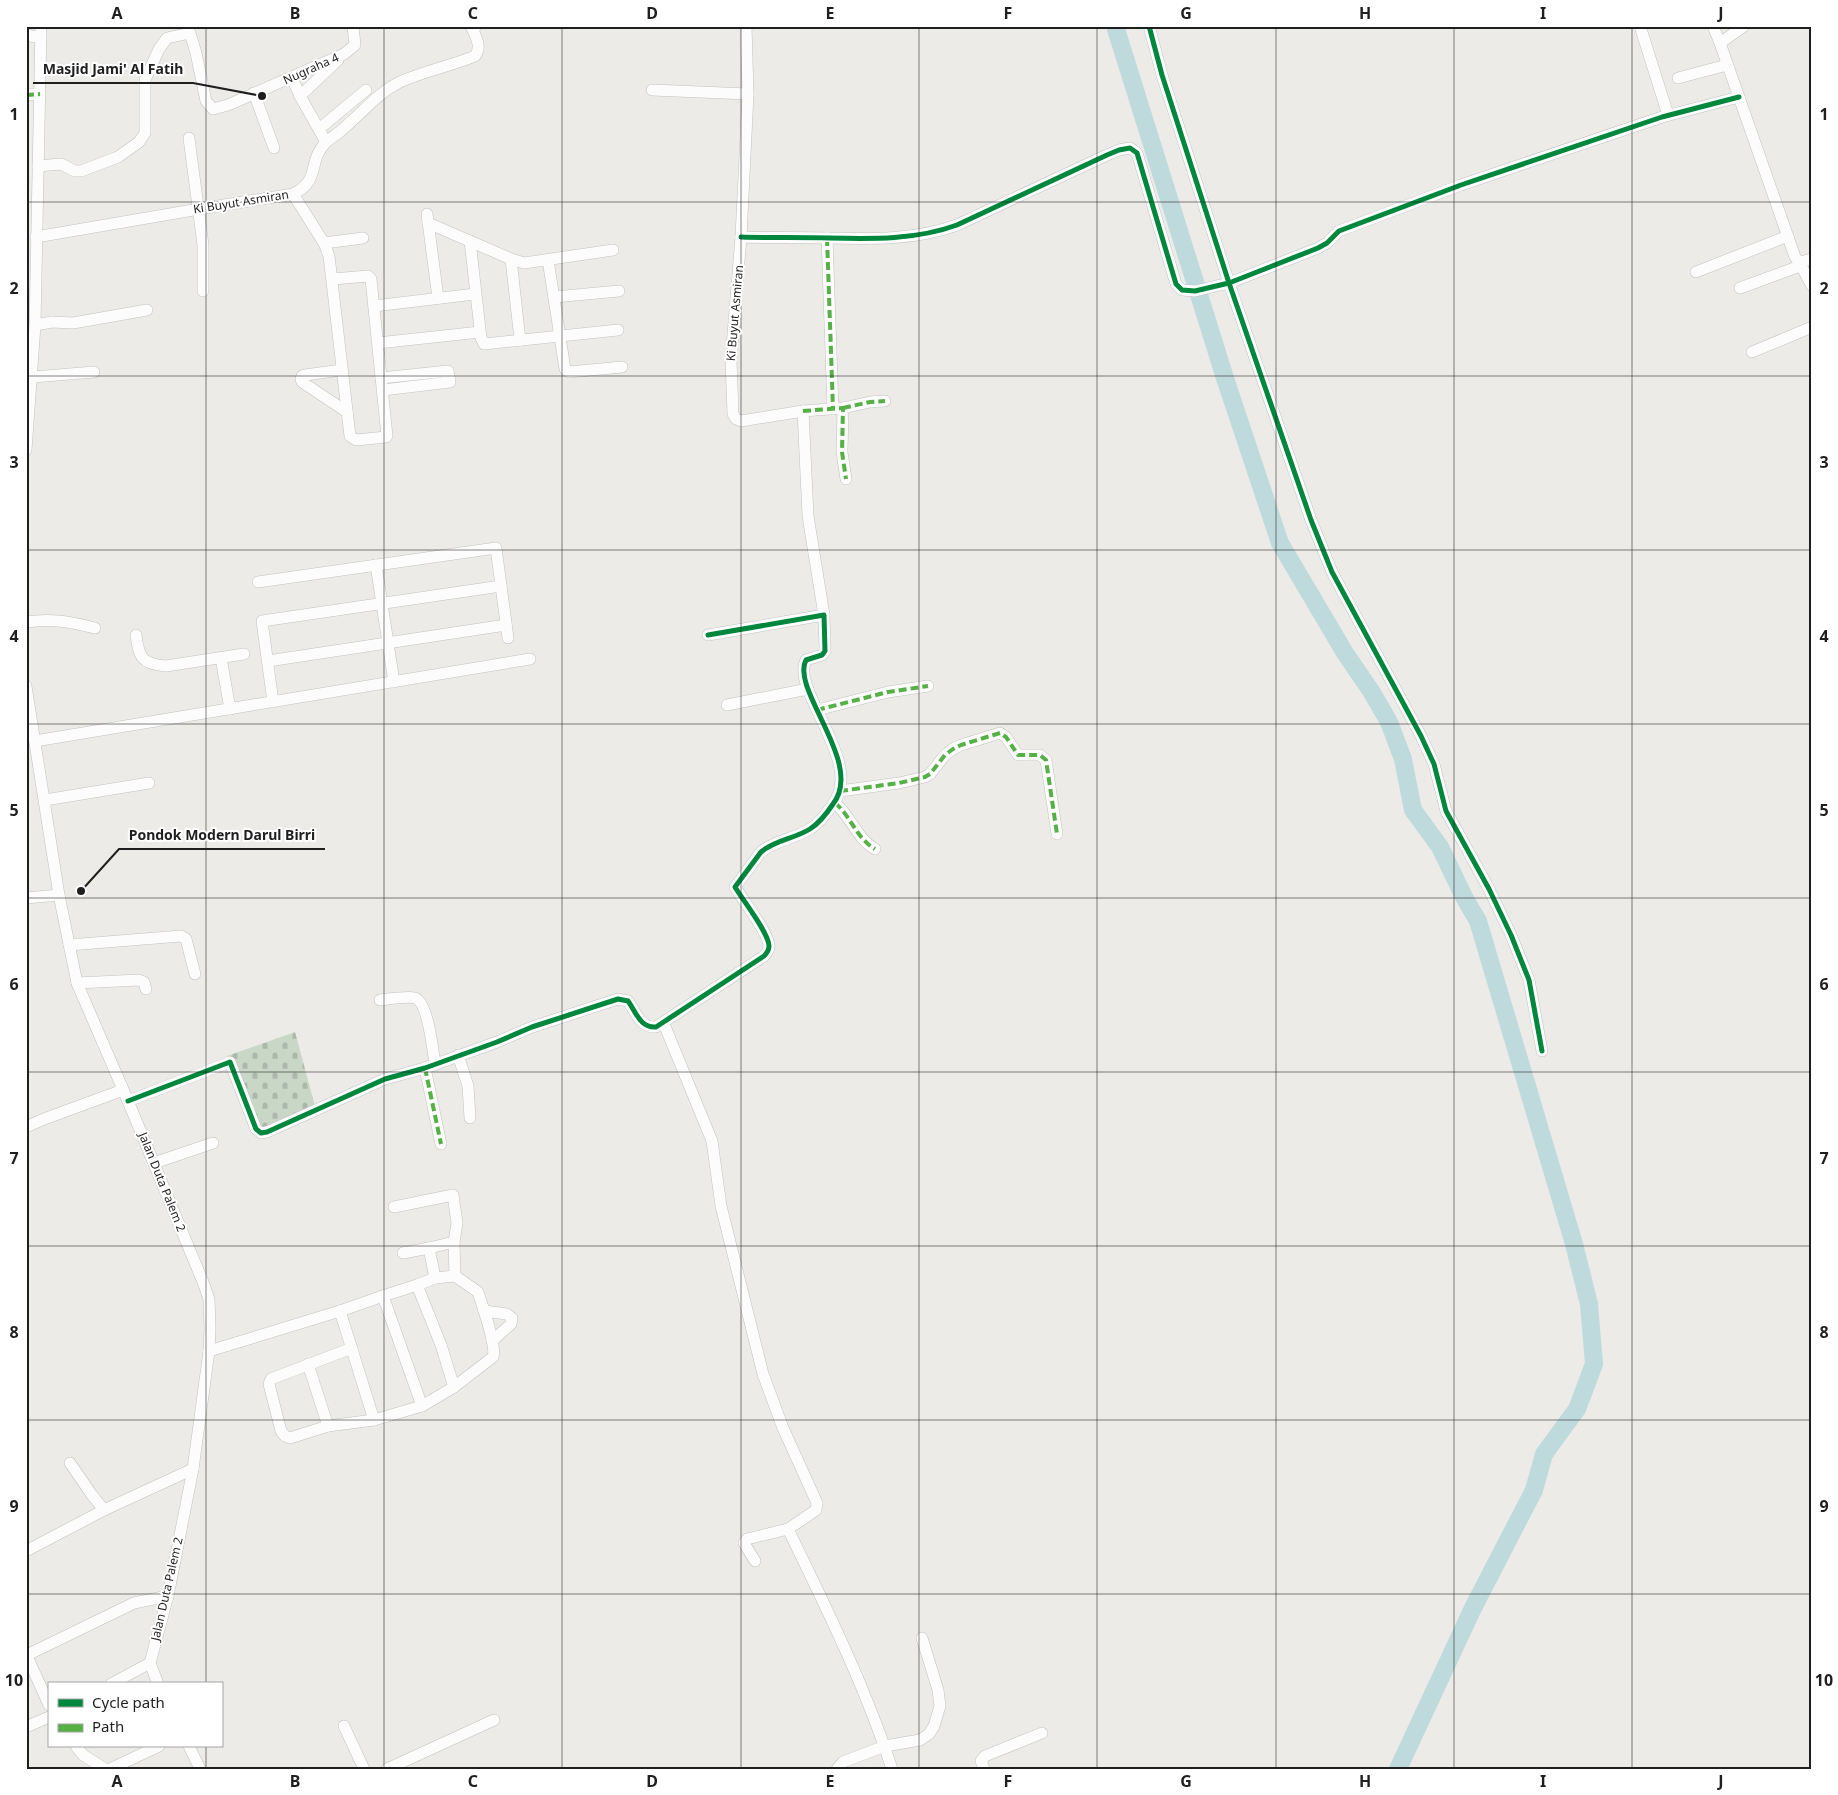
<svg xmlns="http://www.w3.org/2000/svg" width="1838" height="1795" font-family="'Noto Sans',sans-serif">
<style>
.cemetery{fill:url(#cemetery-stones)}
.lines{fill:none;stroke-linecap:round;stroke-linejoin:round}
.river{stroke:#bfdadd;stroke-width:18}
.minor-casing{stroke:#c3c2c0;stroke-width:12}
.minor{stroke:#fcfcfc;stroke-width:11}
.quiet{stroke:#55b145;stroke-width:4;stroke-dasharray:8 4;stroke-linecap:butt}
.cycleway-casing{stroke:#fff;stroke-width:8}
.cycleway{stroke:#00873e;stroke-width:5}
.grid{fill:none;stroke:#1f1f1f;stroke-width:1;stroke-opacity:0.55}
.labels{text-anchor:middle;stroke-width:4;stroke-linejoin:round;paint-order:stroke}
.street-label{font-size:12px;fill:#1f1f1f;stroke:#fff}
.leader{fill:none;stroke:#1f1f1f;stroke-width:2}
.callout-dot{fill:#1f1f1f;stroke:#fff;stroke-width:2}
.callout-label{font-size:14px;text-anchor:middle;font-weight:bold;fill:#1f1f1f;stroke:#fff;stroke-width:4;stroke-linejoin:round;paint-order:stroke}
.neatline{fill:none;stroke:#1f1f1f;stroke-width:2}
.grid-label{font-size:16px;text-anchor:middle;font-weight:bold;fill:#1f1f1f}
</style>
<defs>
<pattern id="cemetery-stones" width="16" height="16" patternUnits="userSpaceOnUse" patternTransform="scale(1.25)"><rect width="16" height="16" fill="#c8d7c6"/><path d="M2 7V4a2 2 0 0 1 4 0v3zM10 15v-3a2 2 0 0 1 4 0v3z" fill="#abb8aa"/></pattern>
</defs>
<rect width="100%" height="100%" fill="#edebe8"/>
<!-- cemetery -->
<path class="cemetery" d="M295,1032l21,78 -64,21 -25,-75z"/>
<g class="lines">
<!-- river -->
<path class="river" d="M1115,26l110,352 55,165 65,110 26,38 18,31 14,37 10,51 27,37 24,50 14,24 96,323 15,60 5,60 -17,45 -33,45 -10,36 -61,118 -75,161"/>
<!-- minor casing -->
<g class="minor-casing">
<g id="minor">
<path d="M746,26l2,68 -7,143 -10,122 2,55 3,5 5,2 62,-10 40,-3 -1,44 4,27"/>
<path d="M1149,26l13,49 67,208 82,237 21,52 89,164 13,28 12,47 43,78 22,46 18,45 13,71"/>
<path d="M1640,26l28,89"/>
<path d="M1713,26l7,17 75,214c7,8 11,19 17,29"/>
<path d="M26,35l15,3"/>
<path d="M1720,43l24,-17"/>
<path d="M292,78l8,18 26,46"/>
<path d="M1678,78l49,-13"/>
<path d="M652,90l96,4"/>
<path d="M254,93l20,55"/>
<path d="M26,95l14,-1"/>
<path d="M300,96l38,-36"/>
<path d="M319,129l47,-39"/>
<path d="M189,138l14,107v46"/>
<path d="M38,166l23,-2 14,7h6l37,-14 21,-15 6,-9v-53l14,-31 8,-11 23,-5 6,20 10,48 7,8 15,-4 116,-51 11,-9 -2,-19"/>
<path d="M293,194l31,49 5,13 21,180 6,4 30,-3 1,-1 -16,-157 -3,-3 -35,3"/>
<path d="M427,214l11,84"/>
<path d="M428,223l83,36 13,4 89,-13"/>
<path d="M36,237l163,-28 94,-15c28,-13 14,-32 33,-52 6,-5 13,-9 18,-14 18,-15 35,-36 56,-46 24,-11 51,-16 75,-26 7,-9 1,-19 -3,-28l4,-2"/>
<path d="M741,237c29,1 59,0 88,1 44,1 87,2 128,-13l150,-70 12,-5 11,-2 7,5 39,131 6,6 13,1 34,-8 89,-35 9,-5 12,-12 122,-46 201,-68 77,-20"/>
<path d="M827,238l6,171"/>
<path d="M470,241l11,97 3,6 134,-14"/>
<path d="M324,243l39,-5"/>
<path d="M511,259l9,81"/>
<path d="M548,260l17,109 4,3 53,-5"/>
<path d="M1800,262l12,-3"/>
<path d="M1696,272l92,-36"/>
<path d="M1740,288l60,-22"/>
<path d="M554,297l65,-6"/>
<path d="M374,306l101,-12"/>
<path d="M35,325l17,-3 21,1 74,-13"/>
<path d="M378,343l102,-11"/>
<path d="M1752,352l60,-25"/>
<path d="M342,370l-37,5 -3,1 -1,3 1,3 45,30"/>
<path d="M33,377l61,-5"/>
<path d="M381,378l67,-7 2,11 -67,8"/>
<path d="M843,408l27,-6 15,-1"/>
<path d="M803,411l5,105 16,99"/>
<path d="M26,450l9,-125 6,-299"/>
<path d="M376,565l18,117"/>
<path d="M258,582l238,-34 12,90"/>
<path d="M26,622c25,-4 45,0 69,6"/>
<path d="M136,635c3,23 6,29 30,31l78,-12"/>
<path d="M221,658l9,51"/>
<path d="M268,661l238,-36"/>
<path d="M26,686l33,209 18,88 51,118 75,181 6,17 1,29 -1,23 -16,118 -25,127 -18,67 8,21"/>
<path d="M273,702l-11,-81 239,-35"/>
<path d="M727,705l81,-16"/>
<path d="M817,710l71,-18 40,-6"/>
<path d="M35,741l495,-82"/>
<path d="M840,791l59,-8 26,-6 5,-3 15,-19 8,-6 8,-4 39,-12 6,4 12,18h22l6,5 11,74"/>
<path d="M45,800l104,-17"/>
<path d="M835,803c16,13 21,35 40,46"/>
<path d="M26,898l33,-3"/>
<path d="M69,945l112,-9 5,3 9,35"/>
<path d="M77,983l62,-3 5,2 2,7"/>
<path d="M380,1000c9,-1 28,-4 35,-2 13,4 18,53 20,66"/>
<path d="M664,1024l48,117 9,65 42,168 20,54 34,75 -1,7 -28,19c38,78 77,157 104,240"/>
<path d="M458,1055l10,31 2,32"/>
<path d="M425,1068l16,76"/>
<path d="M128,1101l102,-39 26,67 5,4 6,-1 118,-53 40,-11 72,-26 35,-15 86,-28 10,2c8,11 12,27 28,26l108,-71c3,-3 5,-6 5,-10 0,-13 -27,-47 -34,-59l26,-35c14,-12 33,-13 49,-23 8,-5 17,-16 23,-25 32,-41 -43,-114 -27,-144l16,-5 3,-4 -1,-36 -116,20"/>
<path d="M26,1127l18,-8 79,-29"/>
<path d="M154,1163l59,-20"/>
<path d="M394,1207l59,-12 4,28 -3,19 1,34"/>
<path d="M403,1253l26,-5"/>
<path d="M435,1278l-6,-30 25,-6"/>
<path d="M383,1296l34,-11 24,60 13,42"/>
<path d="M340,1311l43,-15 39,110"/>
<path d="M484,1311l23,3 5,4 -1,6 -19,17"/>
<path d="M352,1348l-81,31 -2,5 12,47 4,5 5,2 38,-12 46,-6 48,-14 32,-19 39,-30c4,-11 -11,-52 -15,-65l-23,-16 -20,2 -18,7"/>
<path d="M209,1351l131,-40 34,109"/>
<path d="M308,1364l20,62"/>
<path d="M70,1463l22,32 12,15"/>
<path d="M26,1551l78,-41 89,-41"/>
<path d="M755,1561l-11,-18 3,-4 41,-10"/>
<path d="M26,1654l23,51"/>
<path d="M27,1655l107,-52 34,-7"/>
<path d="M111,1684l39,-21"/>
<path d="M344,1726l20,43"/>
<path d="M26,1727l23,-10"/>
<path d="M76,1746l7,9 22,14"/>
<path d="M189,1746l11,23"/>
<path d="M110,1769l49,-23"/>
<path d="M387,1769l107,-49"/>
<path d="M837,1769l6,-7 42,-16 35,-6 9,-6 5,-8 6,-20 -2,-16 -16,-52"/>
<path d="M984,1769l-3,-8 4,-5 57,-23"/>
</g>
</g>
<!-- minor -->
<use href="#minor" class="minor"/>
<!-- quiet -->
<g class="quiet">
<path d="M26,95l14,-1"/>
<path d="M827,238l6,171"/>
<path d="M843,408l27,-6 15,-1"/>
<path d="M803,411l40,-3 -1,44 4,27"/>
<path d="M817,710l71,-18 40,-6"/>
<path d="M840,791l59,-8 26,-6 5,-3 15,-19 8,-6 8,-4 39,-12 6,4 12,18h22l6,5 11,74"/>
<path d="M835,803c16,13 21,35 40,46"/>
<path d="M425,1068l16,76"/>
</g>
<!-- cycleway casing -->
<g class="cycleway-casing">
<g id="cycleway">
<path d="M1149,26l13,49 67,208 82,237 21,52 89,164 13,28 12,47 43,78 22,46 18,45 13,71"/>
<path d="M741,237c29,1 59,0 88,1 44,1 87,2 128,-13l150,-70 12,-5 11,-2 7,5 39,131 6,6 13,1 34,-8 89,-35 9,-5 12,-12 122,-46 201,-68 77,-20"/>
<path d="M128,1101l102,-39 26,67 5,4 6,-1 118,-53 40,-11 72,-26 35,-15 86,-28 10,2c8,11 12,27 28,26l108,-71c3,-3 5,-6 5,-10 0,-13 -27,-47 -34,-59l26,-35c14,-12 33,-13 49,-23 8,-5 17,-16 23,-25 32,-41 -43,-114 -27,-144l16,-5 3,-4 -1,-36 -116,20"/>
</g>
</g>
<!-- cycleway -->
<use href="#cycleway" class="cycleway"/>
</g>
<!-- grid -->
<path class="grid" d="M206,26v1658M384,26v1743M562,26v1743M741,26v1743M919,26v1743M1097,26v1743M1276,26v1743M1454,26v1743M1632,26v1743M26,202h1786M26,376h1786M26,550h1786M26,724h1786M26,898h1786M26,1072h1786M26,1246h1786M26,1420h1786M26,1594h1786M206,1746v23"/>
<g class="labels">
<!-- street labels -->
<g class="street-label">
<text transform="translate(311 69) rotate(-24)" y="4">Nugraha 4</text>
<text transform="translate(241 202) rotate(-9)" y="4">Ki Buyut Asmiran</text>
<text transform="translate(735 313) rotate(-85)" y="4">Ki Buyut Asmiran</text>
<text transform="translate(162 1182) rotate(68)" y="4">Jalan Duta Palem 2</text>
<text transform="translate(167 1589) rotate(-77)" y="4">Jalan Duta Palem 2</text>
</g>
</g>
<!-- callouts -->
<path class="leader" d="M262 96L193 83H33M81 891L119 849H325"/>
<g class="callout-dot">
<circle cx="262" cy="96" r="5"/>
<circle cx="81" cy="891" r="5"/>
</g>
<g class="callout-label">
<text x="113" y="74">Masjid Jami' Al Fatih</text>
<text x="222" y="840">Pondok Modern Darul Birri</text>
</g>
<!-- border -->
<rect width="1838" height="1795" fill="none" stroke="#ffffff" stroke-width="55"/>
<!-- legend -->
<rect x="48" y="1682" width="175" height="65" fill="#ffffff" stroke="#a5a5a5"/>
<rect x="58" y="1699" width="25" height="8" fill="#00873e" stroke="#a5a5a5"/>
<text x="92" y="1708" font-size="15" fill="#1f1f1f">Cycle path</text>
<rect x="58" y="1724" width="25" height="8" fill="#55b145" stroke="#a5a5a5"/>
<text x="92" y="1732" font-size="15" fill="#1f1f1f">Path</text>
<rect x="28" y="28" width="1782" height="1740" class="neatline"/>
<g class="grid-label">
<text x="117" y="19">A</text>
<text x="295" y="19">B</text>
<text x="473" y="19">C</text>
<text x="652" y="19">D</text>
<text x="830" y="19">E</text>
<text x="1008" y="19">F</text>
<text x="1186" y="19">G</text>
<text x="1365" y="19">H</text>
<text x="1543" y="19">I</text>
<text x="1721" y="19">J</text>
<text x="14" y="120">1</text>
<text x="1824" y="120">1</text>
<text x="14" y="294">2</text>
<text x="1824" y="294">2</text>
<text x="14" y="468">3</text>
<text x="1824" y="468">3</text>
<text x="14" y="642">4</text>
<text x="1824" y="642">4</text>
<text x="14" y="816">5</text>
<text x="1824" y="816">5</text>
<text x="14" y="990">6</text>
<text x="1824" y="990">6</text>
<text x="14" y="1164">7</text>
<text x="1824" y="1164">7</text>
<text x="14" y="1338">8</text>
<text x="1824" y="1338">8</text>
<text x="14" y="1512">9</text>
<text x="1824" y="1512">9</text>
<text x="14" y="1686">10</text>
<text x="1824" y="1686">10</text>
<text x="117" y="1787">A</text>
<text x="295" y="1787">B</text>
<text x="473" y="1787">C</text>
<text x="652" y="1787">D</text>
<text x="830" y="1787">E</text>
<text x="1008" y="1787">F</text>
<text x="1186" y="1787">G</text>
<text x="1365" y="1787">H</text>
<text x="1543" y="1787">I</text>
<text x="1721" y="1787">J</text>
</g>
</svg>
